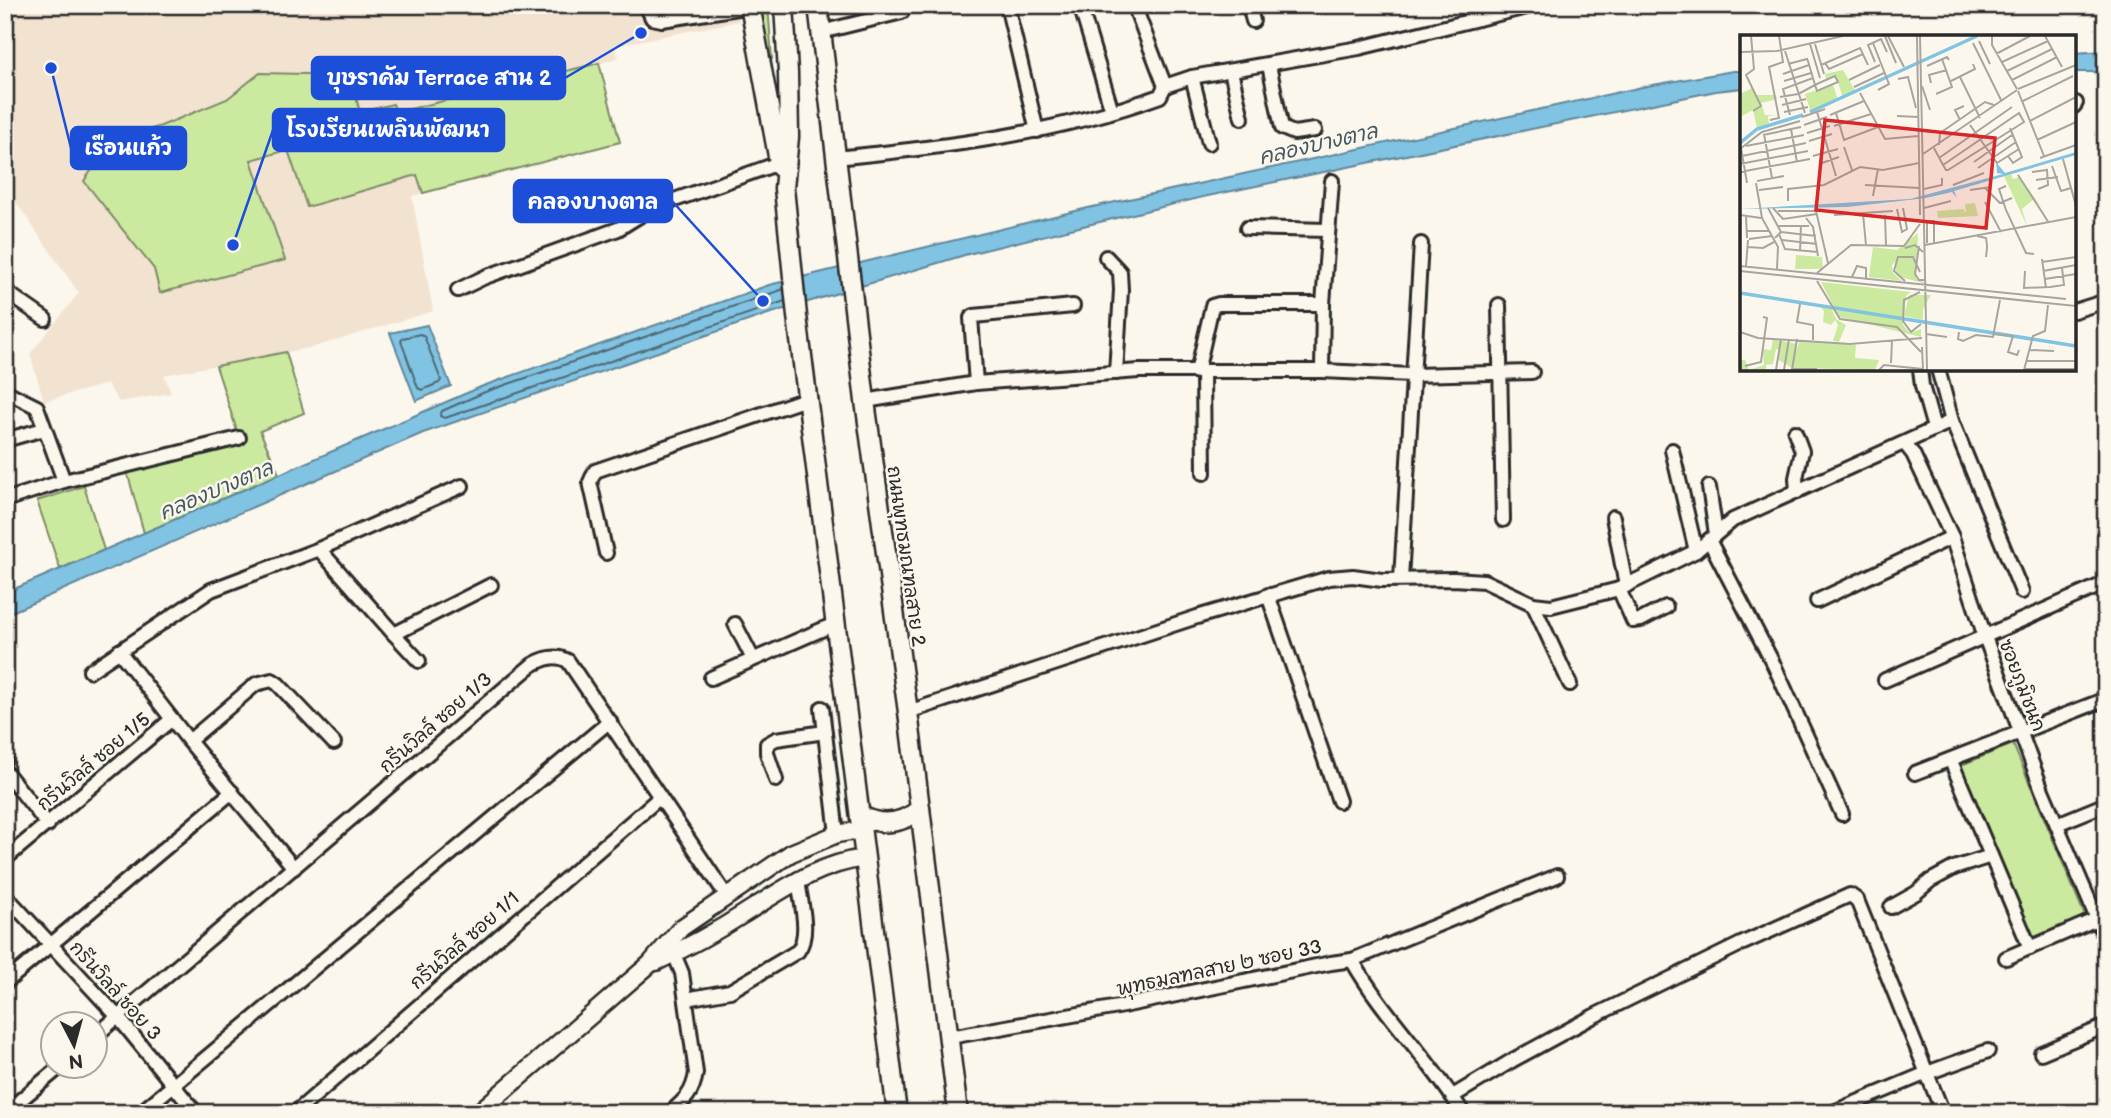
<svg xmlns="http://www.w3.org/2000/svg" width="2111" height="1118" font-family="'Balsamiq Sans','Playpen Sans Thai',sans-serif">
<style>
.built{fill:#f2e2d0}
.green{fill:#cce9a0;stroke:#7c8a66;stroke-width:2}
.water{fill:#81c3e2;stroke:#5f8699;stroke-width:2}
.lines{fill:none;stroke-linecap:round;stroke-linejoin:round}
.shore{stroke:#4d6874;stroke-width:2}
.minor-casing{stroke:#2b2b2b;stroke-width:18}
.tertiary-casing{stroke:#2b2b2b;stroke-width:21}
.secondary-casing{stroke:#2b2b2b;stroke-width:23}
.minor{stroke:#fbf7ec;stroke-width:12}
.tertiary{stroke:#fbf7ec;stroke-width:16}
.secondary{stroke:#fbf7ec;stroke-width:18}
.labels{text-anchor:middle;stroke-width:5;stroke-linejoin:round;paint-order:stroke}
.street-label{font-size:19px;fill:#2b2b2b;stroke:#fbf7ec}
.water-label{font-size:21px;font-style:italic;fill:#455962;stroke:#fbf7ec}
.inset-river{fill:none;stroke:#81c3e2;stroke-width:3.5}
.inset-road{fill:none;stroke:#a8a59f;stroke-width:2}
.view{fill:#d62828;fill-opacity:0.15;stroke:#d62828;stroke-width:3.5}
.inset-edge{fill:none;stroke:#2b2b2b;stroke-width:3.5}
.leader{fill:none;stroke:#1d4ed8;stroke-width:2.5}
.callout-dot{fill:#1d4ed8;stroke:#fbf7ec;stroke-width:2.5}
.callout{fill:#1d4ed8;stroke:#1d4ed8;stroke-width:2.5}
.callout-label{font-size:21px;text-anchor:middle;font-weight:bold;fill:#fff}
</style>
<rect width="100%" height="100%" fill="#fbf7ec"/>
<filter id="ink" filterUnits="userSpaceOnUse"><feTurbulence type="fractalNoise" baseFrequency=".0143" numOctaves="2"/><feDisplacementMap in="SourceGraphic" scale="14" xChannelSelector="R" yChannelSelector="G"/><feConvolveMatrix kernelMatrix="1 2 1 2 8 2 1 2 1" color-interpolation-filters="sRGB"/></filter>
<g filter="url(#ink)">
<!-- built -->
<path class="built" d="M5,5h732l2,16 -126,25 6,11 -20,7 21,78 -208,54 21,115 -119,36 -150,28 7,18 -52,9 -12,-18 -63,17 -14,-47 49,-61 -74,-107z"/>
<!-- green -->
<g class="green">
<path d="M760,5h8l4,54h-6z"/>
<path d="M599,63l21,79 -197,51 -6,-18 -110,32 -19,-57 -37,10 34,100 -125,33 -6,-24 -70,-88 28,-40 49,-15 66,-27 33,-26 90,2 10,37 33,-8 17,47 -12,-39z"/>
<path d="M286,352l18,61 -44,18 19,43 -135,59 -19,-69 112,-33 -21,-65z"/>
<path d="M84,486l20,64 -44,19 -23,-68z"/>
<path d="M2013,744l72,172 -52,23 -74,-173z"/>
</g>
<!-- water -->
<g class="water">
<path d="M2106,51v21h-32v-19z"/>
<path d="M1733,71h9v17l-26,3 -513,106 -235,57 -200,60 -345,119 -418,182v-22l478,-207 286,-101 319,-77 559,-122z"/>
<path d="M427,325l24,61 -35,15 -26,-68z"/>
</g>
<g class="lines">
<!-- shore -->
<g class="shore">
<path d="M784,289l-299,103 -43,19 -2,5 5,2 340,-117"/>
<path d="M420,334l4,2 17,44 -2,3 -17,7 -4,-2 -17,-47 2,-3z"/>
</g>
<!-- minor casing -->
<g class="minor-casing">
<g id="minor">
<path d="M646,5l6,13 10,2 89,-14"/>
<path d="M1007,5l30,126"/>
<path d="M1080,5l32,106"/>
<path d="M1249,5l4,16"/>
<path d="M1467,5l11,14"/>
<path d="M821,32l81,-20"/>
<path d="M1269,65l13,63 12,5 21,-3"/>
<path d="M1231,71l11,47"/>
<path d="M1192,77l17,66"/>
<path d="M1165,86l27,-9 167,-29 176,-43"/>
<path d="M2074,106l2,-3"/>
<path d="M835,158c111,-11 220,-24 325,-62l5,-10 -31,-81"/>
<path d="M1247,228l80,2"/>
<path d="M1106,257l14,15 1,18 -5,83"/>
<path d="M458,290l27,-13 133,-48 34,-21 127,-45"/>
<path d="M5,291l40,28"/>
<path d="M1499,305l4,215"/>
<path d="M2074,311l32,-10"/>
<path d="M1920,369l2,17 12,42"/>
<path d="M1322,371l1,-67 9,-123"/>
<path d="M1197,372l15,-66 7,-2h104"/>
<path d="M1203,372l1,101"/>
<path d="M976,383l-5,-65 3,-2 99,-10"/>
<path d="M5,391l32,16 27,74"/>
<path d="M865,401l111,-18 163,-12h183l90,4 120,-3"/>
<path d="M1952,421l70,171"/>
<path d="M1795,432l7,19 -6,27 1,14"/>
<path d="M5,440l39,-11"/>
<path d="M1905,444l8,10 39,83 33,100 57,153 64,150"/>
<path d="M1672,450l24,101"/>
<path d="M1709,487l7,47"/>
<path d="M5,500l59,-19 175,-43"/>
<path d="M1613,517l13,69"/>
<path d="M1709,540l65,125 68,149"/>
<path d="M319,549l75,85 97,-49"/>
<path d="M606,553l-16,-71 5,-11 214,-73"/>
<path d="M1401,579l20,-335"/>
<path d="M1619,589l14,32 8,-1 25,-13"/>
<path d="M1268,595l71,206"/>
<path d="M1817,601l135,-64"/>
<path d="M1533,604l37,80"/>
<path d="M735,624l18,35"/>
<path d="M394,634l25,27"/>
<path d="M119,651l70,90 105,127"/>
<path d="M90,671l121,-81 108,-41 143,-63"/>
<path d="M711,678l126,-55"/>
<path d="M1885,680l221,-97"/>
<path d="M822,708l15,126"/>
<path d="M908,712l289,-95 132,-39 24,-2 29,4 72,-1 30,2 49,23 18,2 68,-17 77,-38 37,-31 219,-99 -14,-52"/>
<path d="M189,741l67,-57 16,-4 6,4 56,59"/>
<path d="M5,758v2"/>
<path d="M1951,761l79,187"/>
<path d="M5,771l43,54"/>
<path d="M1915,773l191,-74"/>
<path d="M776,780l-9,-27v-9l9,-5 49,-7"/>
<path d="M2057,824l49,-20"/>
<path d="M5,859l167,-140"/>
<path d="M5,895l113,122 78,96"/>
<path d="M1891,907l25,-14 14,-12 24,-13 37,-12"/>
<path d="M2006,958l100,-43"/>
<path d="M1352,960l205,-84"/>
<path d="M5,983l227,-191"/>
<path d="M686,999l44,-8 68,-40c13,-18 2,-50 0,-72"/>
<path d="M94,1037l438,-372c12,-7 24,-11 36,-4l158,234"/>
<path d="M950,1037l168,-30 213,-44 21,-3c31,55 78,99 111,153"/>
<path d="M2041,1053l65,-27"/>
<path d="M1453,1096l60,-36 81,-44 147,-72 109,-49 7,5 86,213"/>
<path d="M5,1113l56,-47"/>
<path d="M140,1113l470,-392"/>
<path d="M295,1113l364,-315"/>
<path d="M670,1113c15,-13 23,-20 26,-40l-14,-100 -8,-19"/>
<path d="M1831,1113l96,-40 61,-22"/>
</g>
</g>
<!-- tertiary casing -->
<g class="tertiary-casing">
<g id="tertiary">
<path d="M656,962c30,-14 58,-29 86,-47 40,-25 75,-51 123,-57"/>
<path d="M478,1113l172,-149 31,-36 110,-75 46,-19 24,-4"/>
</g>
</g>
<!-- secondary casing -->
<g class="secondary-casing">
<g id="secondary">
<path d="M750,5l30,162"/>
<path d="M784,5l4,68 1,64 -5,51 13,128 100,797"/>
<path d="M818,5l47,396 43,311 50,401"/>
<path d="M860,815c21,12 42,9 60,-6"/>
</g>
</g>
<!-- minor -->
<use href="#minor" class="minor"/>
<!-- tertiary -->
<use href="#tertiary" class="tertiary"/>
<!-- secondary -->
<use href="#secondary" class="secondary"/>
</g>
</g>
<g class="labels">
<!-- street labels -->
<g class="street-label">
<text transform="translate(907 556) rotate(82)" y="7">ถนนพุทธมณฑลสาย 2</text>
<text transform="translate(2023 685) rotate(69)" y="7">ซอยภูมิชนก</text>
<text transform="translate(435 722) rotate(-41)" y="7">กรีนวิลล์ ซอย 1/3</text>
<text transform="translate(93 761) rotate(-40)" y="7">กรีนวิลล์ ซอย 1/5</text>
<text transform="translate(464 940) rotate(-41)" y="7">กรีนวิลล์ ซอย 1/1</text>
<text transform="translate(1219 967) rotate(-12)" y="7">พุทธมลฑลสาย ๒ ซอย 33</text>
<text transform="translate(116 990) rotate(48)" y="7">กรีนวิลล์ ซอย 3</text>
</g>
<!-- water labels -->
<g class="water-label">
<text transform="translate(1318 144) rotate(-13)" y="7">คลองบางตาล</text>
<text transform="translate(216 490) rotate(-23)" y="7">คลองบางตาล</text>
</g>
</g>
<!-- overview -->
<g transform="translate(1740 35)">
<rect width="336" height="336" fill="#fbf7ec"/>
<path d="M103,35l13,22 -13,6 -7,-22 -10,3 -1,-5zM93,50l5,15 -27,12 -6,-18zM12,53l3,7h21l1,4 -16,4 4,12h12l-9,1 1,8 -12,4 -4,-18 -13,7v-23zM271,139l2,5 7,-2 22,31 -8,-9 -12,10 5,17 -23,-50zM235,168l3,13 -40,2 -1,-7 26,-2 3,4 -1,-9zM178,198l-2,45 14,7 -33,-9 -2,-13 8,-9 -11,11 1,8 9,8 -33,-4 4,-30 24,3zM56,220l26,2 1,12h-28zM81,247l90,10 -5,4 -3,29 7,8 11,-4v8l-82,-20zM169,260h22l-8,14v11l-19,-4zM79,270l12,2 5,12 10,6 -7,17 -6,-1 5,-16 -3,-5 -4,5 -8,-3 1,-11zM33,304l24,5 -2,10 5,-14 56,5 -1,13 24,2 -4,10 -83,-2 -15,-9 3,-9 -4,-1 -3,15 -7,1v5h-26v-10h5l4,10 15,-5 -1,-16 8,1z" fill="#cce9a0"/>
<path d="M336,117v3l-122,36 3,7 -5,-6 -26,6 -79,9 -107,2 170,-10 93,-25 -6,-1 -1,-11 9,11z" fill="#81c3e2"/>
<path class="inset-river" d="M70,77l167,-76M0,108l17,-14 46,-14M0,258l336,53"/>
<path class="inset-road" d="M11,1l3,33 -8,6 15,31 -8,5M145,1l11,27M148,1l16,31M177,1l3,179M180,1l7,334M252,1v9l25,44M305,1l17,31M239,6l11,23M133,8l16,41 -11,6M233,8l28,57M70,9l10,34M75,9l9,30M45,16l20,62M0,17l37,-1 66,-15M256,19l34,-18M135,27l-7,-17 13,-6 6,13M262,27l46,-21M85,28l4,6 34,-15M81,30l39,-17 8,17M187,31l20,-9 2,3M267,36l45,-22M43,39l26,-9M220,42l20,41M158,44l10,-2 8,31M109,45l31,-15M272,45l45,-23M44,46l27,-8M211,46l24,-12 -2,-5M191,48l-2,-8 18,-5M182,51l8,24M114,52l30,-14M278,54l58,-24M278,56l26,65M120,58l25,46 33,-3M196,59l16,-7 -10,-28M40,62l18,-3 4,-2 13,-7 4,-2 16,-7 3,6 -21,9 -2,-6 -7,-24 -1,-2 -19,5M283,66l50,-25M42,70l24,-6M44,77l24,-5M77,77l19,64M96,78l8,27 34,-13M50,80l-7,-26 30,-11M90,80l34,-14M157,81l21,1M62,82l23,-8M30,85l9,-2 -10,-51 14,-5 -4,-26M220,85l-5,-10 9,-4M290,86l46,-24M64,90l23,-8M230,90l27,38 22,-14M94,91l37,-12M51,94l6,33M67,98l23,-7M24,99l8,44M23,100l38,-8M297,105l39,-18M69,106l23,-7M199,110l1,-12 45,-31 9,3M6,111l58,-11M104,112l8,23M1,113l6,35M194,113l9,17 3,5h2l76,-48 -5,-9 -76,52M0,114l22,-17 38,-11M183,119l94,-64M2,121l64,-13M73,121l25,-7M268,121l5,7 9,-6 -12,-29M199,123l73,-51M300,123l36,-13M323,124l13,47M234,127l38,-27M0,129l68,-13M79,129l20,-7M312,131l9,25 10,-3M238,133l38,-26M0,137l70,-13M292,137l15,-2 1,15 -10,4M278,140l31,48M296,145l22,-3M17,146l27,-5M16,148l6,35 16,29 -1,22M125,150l54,3M213,150l31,-12M266,151l-7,3 7,21 20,43 8,1M245,153l15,15 12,-5M184,154l18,-4v-7M19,155l24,-3M230,155l21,-3M133,161l5,-27M48,166v-12l36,-4 36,-18 23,3 36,-7M245,167l16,30M28,173l13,24 -6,6M33,173l10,11 34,-5M184,173l27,-7M157,174l5,23 5,-3 -4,-21M38,176h38l12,52M123,179l3,31M0,180l21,3M94,180l59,-4M145,180l1,31M6,181l1,22M66,183l7,9 5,29M185,186h9v23M187,186v22M37,191h32M7,196h23M41,197l35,4M39,199l6,15 33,3M237,201l9,2 1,7v3l-1,9 1,-9M9,204l23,-3M42,205l35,4M185,210l151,-28M179,211l-4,28 4,6h6M7,212l16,1 11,-6M165,213l10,-3 8,7M60,216l1,-26M302,224l4,29M302,227l34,-5M0,231l326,33M6,231l2,-26M0,236l336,35M285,236l-1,17 26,-1 14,-2 -2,-17M303,236l33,-6M77,238l34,-28 53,1 16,-22M112,242l5,-11 9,2v10M305,244l31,-5M77,246l23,38 57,8 24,25M165,246l-11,-10 4,-14h15l7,15M180,257l-16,8 -1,21 8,11 10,-8M60,269l-3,18 16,3v15M0,297l18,6 92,6 72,-6M219,297l-1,7 5,2 13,-6 17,2 7,-37M186,299l21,3M254,299l19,2 -5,16 9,3 2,-5M182,312l1,23M290,315l24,1M286,326h50M151,328l1,-22M5,331l16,-4 6,-44 -4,-1M51,334h26M284,334h52M36,335l5,-31M44,335l5,-31M52,335l5,-31M139,335l5,-5 39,4M284,335l9,-34 12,-5 3,-26"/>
<path class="view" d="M85,85l170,18 -9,90 -170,-18z"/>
<rect width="336" height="336" class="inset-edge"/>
</g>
<!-- callouts -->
<path class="leader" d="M641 33L565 78M233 245L273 130M51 68L71 148M763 301L672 201"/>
<g class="callout-dot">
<circle cx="641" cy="33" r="7"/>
<circle cx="233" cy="245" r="7"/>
<circle cx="51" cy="68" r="7"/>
<circle cx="763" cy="301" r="7"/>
</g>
<g class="callout">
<rect x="312" y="57" width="253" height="42" rx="7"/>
<rect x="273" y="109" width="231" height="42" rx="7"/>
<rect x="71" y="127" width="115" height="42" rx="7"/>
<rect x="514" y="180" width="158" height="42" rx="7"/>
</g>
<g class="callout-label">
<text x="439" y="85">บุษราคัม Terrace สาน 2</text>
<text x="388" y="137">โรงเรียนเพลินพัฒนา</text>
<text x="128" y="155">เรือนแก้ว</text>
<text x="593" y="209">คลองบางตาล</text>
</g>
<!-- margin -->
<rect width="2111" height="1118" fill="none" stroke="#fbf7ec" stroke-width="28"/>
<rect x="14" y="14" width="2083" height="1090" fill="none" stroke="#2b2b2b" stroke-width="2.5" filter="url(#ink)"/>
<!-- north arrow -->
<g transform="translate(74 1045) rotate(174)"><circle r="33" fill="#fbf7ec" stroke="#a8a59f" stroke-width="2"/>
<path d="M0-5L12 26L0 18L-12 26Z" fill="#2b2b2b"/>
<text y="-10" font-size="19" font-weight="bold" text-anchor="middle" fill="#2b2b2b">N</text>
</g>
</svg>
